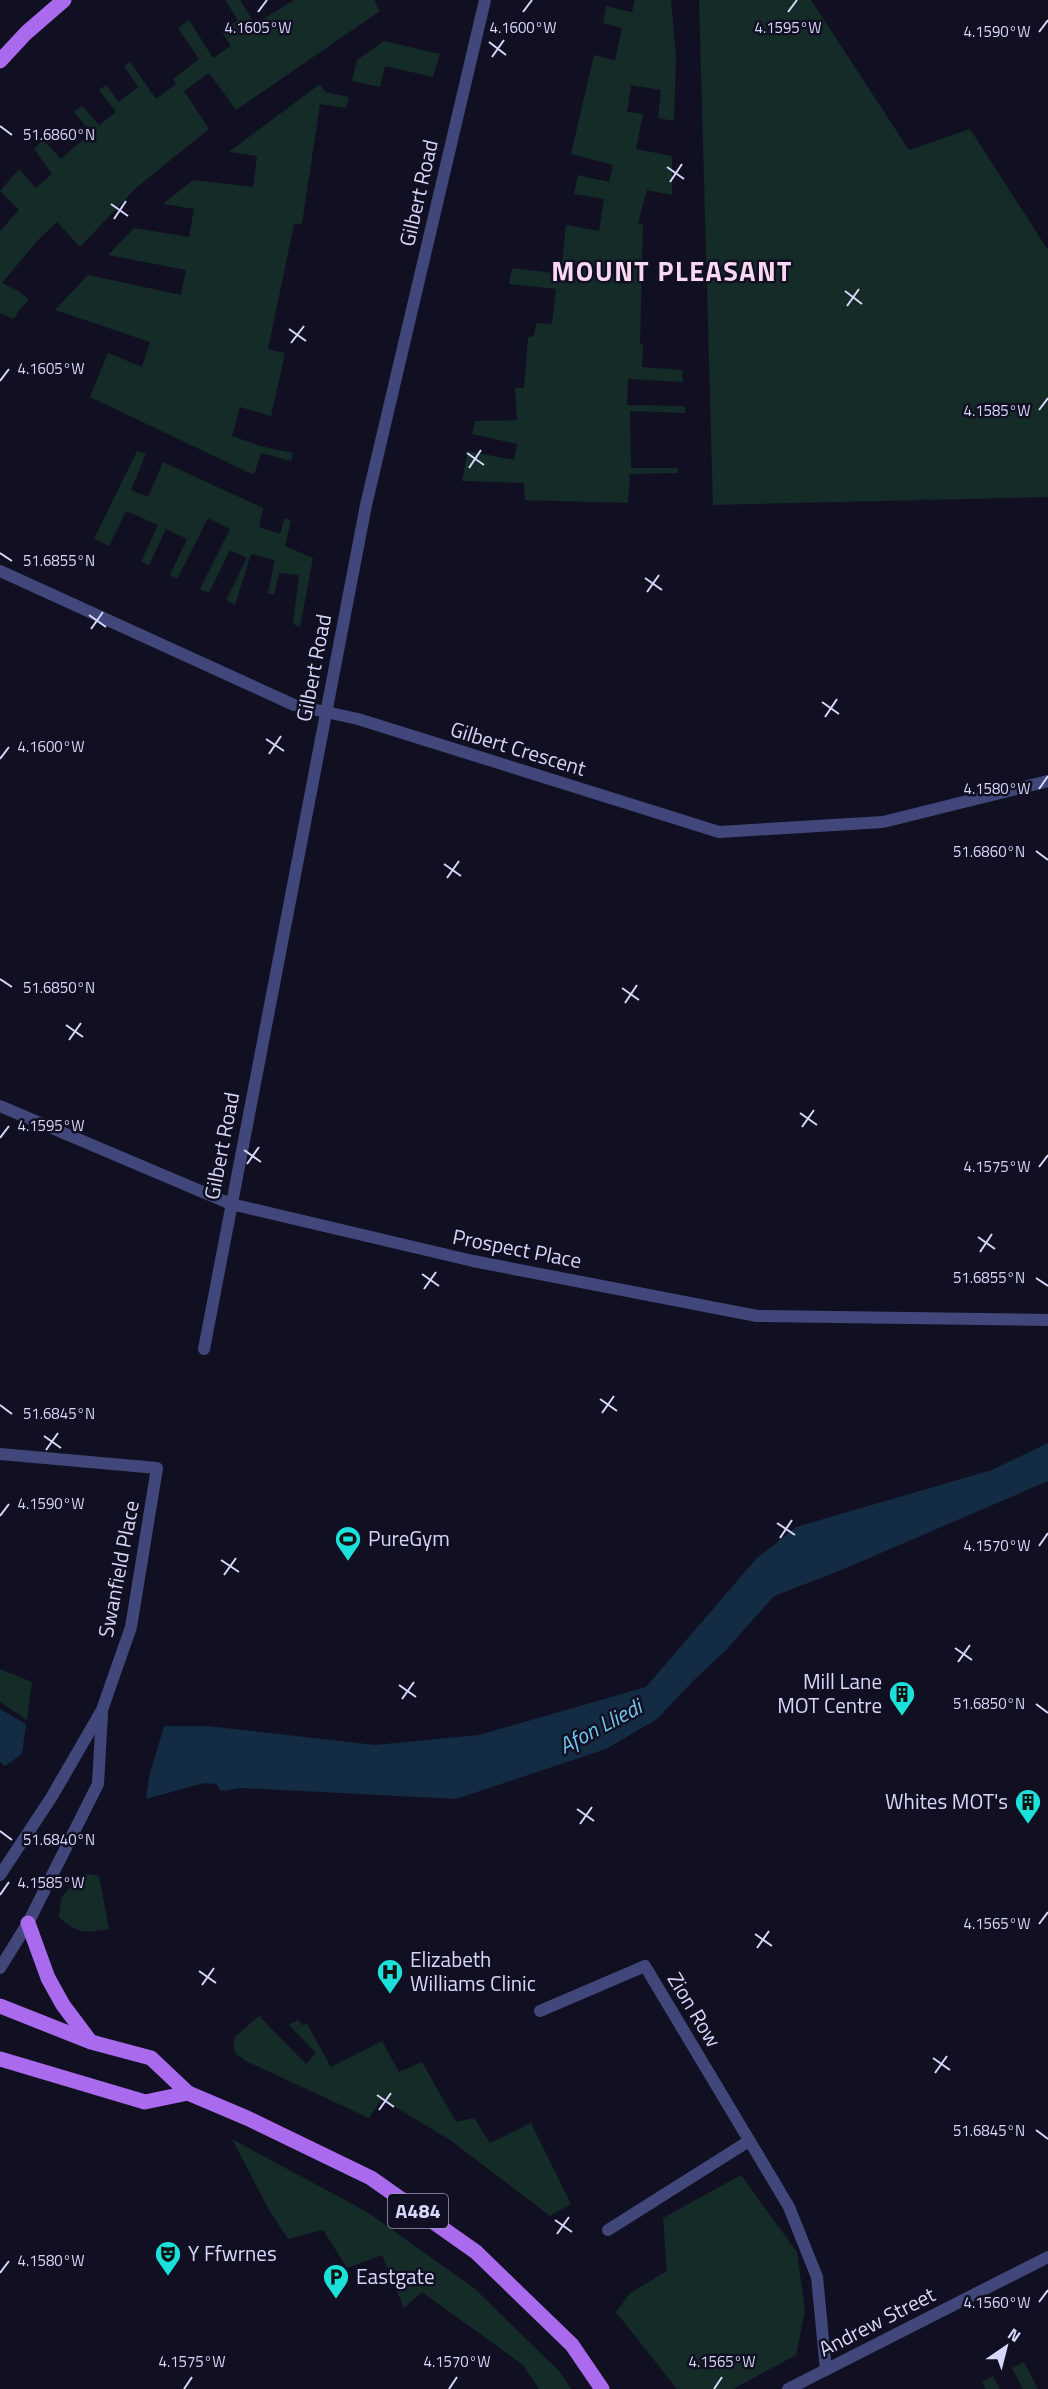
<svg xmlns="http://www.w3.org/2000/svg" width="1048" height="2389" font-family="'Titillium Web',sans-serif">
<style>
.green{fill:#142b27}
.water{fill:#132c43}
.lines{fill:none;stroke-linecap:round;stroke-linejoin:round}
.minor{stroke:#41477b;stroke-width:12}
.primary{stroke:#aa6aed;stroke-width:15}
.ticks{fill:none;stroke:#d6d7fa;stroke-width:2}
.labels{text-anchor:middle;stroke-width:5;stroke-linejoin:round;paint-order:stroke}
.shield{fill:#111022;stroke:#9b9bb9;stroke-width:1.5}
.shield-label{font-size:20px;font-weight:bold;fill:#d6d7fa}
.street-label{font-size:21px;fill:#d6d7fa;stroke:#111022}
.poi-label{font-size:21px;fill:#d6d7fa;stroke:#111022;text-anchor:start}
.water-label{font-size:22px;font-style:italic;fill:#70c5ee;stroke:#111022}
.district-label{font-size:27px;font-weight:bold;letter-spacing:1.5px;fill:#fad8f3;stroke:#111022}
.ticks-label{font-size:15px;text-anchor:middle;fill:#d6d7fa;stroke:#111022;stroke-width:5;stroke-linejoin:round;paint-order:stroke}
</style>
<rect width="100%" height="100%" fill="#111022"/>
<!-- green -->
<g class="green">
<path d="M225,0h15l15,24 39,-24h80l6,11 -144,99 -27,-37 -25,18 25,38 -72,58 -57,60 -23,-25 -19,18 -36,43 18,9 9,8 -10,10 -5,9 -14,-6v-82l19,-21 -19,-19 19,-22 17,19 16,-14 -18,-25 9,-9 18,19 30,-26 -17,-21 8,-6 17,19 17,-13 -17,-22 7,-5 13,17 19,-15 -14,-21 6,-4 26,37 20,-15 -3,-5 26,-20 -21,-31 11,-8 24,38 18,-12 -10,-15 17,-11z"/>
<path d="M635,0h36l5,55 -2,66 -16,-3 3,-28 -30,-5 -4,27 16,2 -7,35 36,7v39l-25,-5 -9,33 5,1 -3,120h3l-1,23 40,3 1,12 -55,-3 -1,26 58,1v7l-55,-2 1,57h47v5l-48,1 -2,29 -103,-3 -1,-17 -62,-2 6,-30 46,9 3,-16 -45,-10 3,-13 42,-1 -2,-32h9l4,-51 6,-1 2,-13 16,1 4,-35 -47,-5 3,-16 49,6 5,-49 33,6 5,-32 -30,-5 4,-19 31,7 4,-17 -42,-11 23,-99 21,5 7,-32 -19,-5 3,-17 26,6z"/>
<path d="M699,0h112l98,150 61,-21 78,121v247l-335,8z"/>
<path d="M384,41l56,13 -7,23 -48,-11 -5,21 -28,-6 5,-21z"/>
<path d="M320,84l5,8 24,5 -3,11 -26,-4 -18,120h-8l-26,125 17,4 -14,63 -31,-9 -8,29 28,10 33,7 -2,8 -30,-8 -7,22 -164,-78 18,-44 34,14 8,-25 -95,-32 33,-35 93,20 5,-25 -78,-15 26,-27 55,9 5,-28 -31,-5 30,-24 60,7 4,-31 -28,-4z"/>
<path d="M137,451l9,3 -15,36 17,7 15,-35 100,46 -4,19 21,7 5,-16 6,3 -6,25 28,12 -13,69 -7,-3 6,-49 -20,-2 -5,22 -6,-2 7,-33 -24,-6 -16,51 -9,-5 21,-42 -17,-8 -21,43 -9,-4 30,-60 -22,-11 -31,61 -7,-4 17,-36 -21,-10 -17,36 -8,-3 17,-37 -32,-14 -17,35 -15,-7z"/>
<path d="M0,1669l32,13 -5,38 -27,-18z"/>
<path d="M90,1874l9,2 10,53c-23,4 -33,5 -50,-12l2,-19 20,-23z"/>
<path d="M259,2016l47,48 10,-11 -27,-28 9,-5 4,5 5,-1 24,43 51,-26 17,31 23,-10 34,60 18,-4 16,25 41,-20 40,81 -21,12 -100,-76 -68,-41 -13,19 -121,-56 -12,-8 -3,-9 3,-9z"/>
<path d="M232,2139l135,73 107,76 86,84 11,17h-32l-16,-24 -101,-73 -18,16 -22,-53 -35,13 -24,-38 -35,9 -19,-29z"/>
<path d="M741,2175l56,77 8,59 -9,44 -63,34h-56l-61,-77 14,-19 37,-22 -4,-53z"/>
<path d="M1024,2362l14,27h-15l-11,-21z"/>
<path d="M993,2376l7,13h-14l-4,-7z"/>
</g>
<!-- water -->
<g class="water">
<path d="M1048,1443v38l-209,90 -65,25 -49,55 -33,31 -35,37 -51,30 -150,50 -214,-11 -21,3 -5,-7 -12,-1 -58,16 3,-22 15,-51h43l168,19 104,-10 167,-48 110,-128 40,-32 196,-57z"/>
<path d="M0,1709l26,15 -4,30 -17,12 -5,-4z"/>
</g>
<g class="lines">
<!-- minor -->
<g class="minor">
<path d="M0,571l294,134 64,14 361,113 164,-10 165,-41"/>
<path d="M0,1106l231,98 242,57 284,55 291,4"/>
<path d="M204,1349l162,-844 119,-505"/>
<path d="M0,1454l157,14 -26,159 -29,83 -51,88 -51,77"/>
<path d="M0,1968l28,-45 70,-139 4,-70"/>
<path d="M540,2011l105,-45 144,241 28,70 9,93"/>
<path d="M608,2230l141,-89"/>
<path d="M788,2389l260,-132"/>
</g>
<!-- primary -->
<g class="primary">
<path d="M0,61l26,-28 38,-33"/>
<path d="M28,1923l20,55 15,27 27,36"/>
<path d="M0,2006l91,36 60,16 37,35 59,25 124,60 105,74 96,93 30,44"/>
<path d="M0,2059l145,43 43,-9"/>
</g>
</g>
<!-- ticks -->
<path class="ticks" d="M258,12l9,-12M523,12l9,-12M788,12l9,-12M1039,32l9,-12M489,42l17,13M492,57l12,-17M0,126l12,9M667,167l17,12M670,182l12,-18M111,204l17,12M114,219l12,-18M845,291l17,13M847,306l12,-17M289,329l17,12M291,343l13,-17M0,381l9,-12M1039,410l9,-12M467,453l17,12M469,468l12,-18M0,553l12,8M645,578l17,12M647,592l12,-17M89,615l17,12M91,629l12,-17M822,702l17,12M825,717l12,-18M266,739l18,12M269,754l12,-18M0,759l9,-12M1039,789l9,-13M1036,851l12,9M444,864l17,12M447,878l12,-17M0,979l12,8M622,988l17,12M625,1003l12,-18M66,1025l17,12M69,1040l12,-17M800,1113l17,12M802,1127l12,-17M0,1138l9,-12M244,1150l17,12M247,1164l12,-17M1039,1167l9,-12M978,1237l17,12M980,1252l12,-18M422,1274l17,12M1036,1278l12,8M424,1289l12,-17M600,1399l17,12M0,1405l12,9M602,1413l12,-17M44,1436l17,12M46,1450l12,-17M0,1516l9,-12M777,1523l18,12M780,1538l12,-18M1039,1546l9,-13M221,1560l18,12M224,1575l12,-17M955,1648l17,12M958,1662l12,-17M399,1685l17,12M402,1699l12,-17M1036,1704l12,9M577,1809l17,12M580,1824l12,-17M0,1831l12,9M0,1895l9,-13M1039,1924l9,-12M755,1934l17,12M757,1948l12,-17M199,1971l17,12M202,1985l12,-17M933,2058l17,12M935,2073l12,-17M377,2095l17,12M379,2110l12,-17M1036,2130l12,9M555,2220l17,12M557,2234l12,-17M0,2273l9,-12M1039,2302l9,-12M184,2389l8,-12M449,2389l8,-12M714,2389l8,-12"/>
<!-- icons -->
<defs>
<g id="stadium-pin" transform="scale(1.35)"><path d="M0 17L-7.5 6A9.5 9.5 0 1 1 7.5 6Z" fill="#1be1da" stroke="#111022"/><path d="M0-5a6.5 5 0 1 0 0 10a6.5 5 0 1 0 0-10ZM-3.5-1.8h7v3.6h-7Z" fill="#111"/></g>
<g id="building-pin" transform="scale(1.35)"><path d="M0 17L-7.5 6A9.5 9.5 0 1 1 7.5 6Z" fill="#1be1da" stroke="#111022"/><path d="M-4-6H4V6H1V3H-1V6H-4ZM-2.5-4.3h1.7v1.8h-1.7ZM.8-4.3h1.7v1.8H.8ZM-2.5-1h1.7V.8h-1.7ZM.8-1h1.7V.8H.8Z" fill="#111"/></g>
<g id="hospital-pin" transform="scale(1.35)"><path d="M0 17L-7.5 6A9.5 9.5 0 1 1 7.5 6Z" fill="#1be1da" stroke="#111022"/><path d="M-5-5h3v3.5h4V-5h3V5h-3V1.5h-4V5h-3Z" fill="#111"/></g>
<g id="theatre-pin" transform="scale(1.35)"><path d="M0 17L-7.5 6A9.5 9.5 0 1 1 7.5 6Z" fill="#1be1da" stroke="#111022"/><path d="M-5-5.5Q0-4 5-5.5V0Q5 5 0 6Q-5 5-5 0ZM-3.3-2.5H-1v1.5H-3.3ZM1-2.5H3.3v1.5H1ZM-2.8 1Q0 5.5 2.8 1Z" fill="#111"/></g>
<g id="parking-pin" transform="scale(1.35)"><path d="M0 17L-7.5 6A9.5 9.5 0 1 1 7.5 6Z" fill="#1be1da" stroke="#111022"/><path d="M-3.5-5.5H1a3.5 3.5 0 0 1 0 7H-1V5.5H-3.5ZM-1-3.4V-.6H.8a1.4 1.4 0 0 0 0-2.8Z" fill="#111"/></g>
</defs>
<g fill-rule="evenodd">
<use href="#stadium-pin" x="348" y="1539"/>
<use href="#building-pin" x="902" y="1694"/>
<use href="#building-pin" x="1028" y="1802"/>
<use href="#hospital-pin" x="390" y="1972"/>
<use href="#theatre-pin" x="168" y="2254"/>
<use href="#parking-pin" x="336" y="2277"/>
</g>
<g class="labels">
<!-- shield labels -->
<rect class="shield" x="388" y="2194" width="60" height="34" rx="4.5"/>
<g class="shield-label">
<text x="418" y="2218">A484</text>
</g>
<!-- street labels -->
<g class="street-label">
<text transform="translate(419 193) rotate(-77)" y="7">Gilbert Road</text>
<text transform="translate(314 668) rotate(-79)" y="7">Gilbert Road</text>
<text transform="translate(518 749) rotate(17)" y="7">Gilbert Crescent</text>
<text transform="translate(222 1146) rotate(-79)" y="7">Gilbert Road</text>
<text transform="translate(517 1249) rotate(11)" y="7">Prospect Place</text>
<text transform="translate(119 1569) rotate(-79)" y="7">Swanfield Place</text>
<text transform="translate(694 2010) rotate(59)" y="7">Zion Row</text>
<text transform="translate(877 2322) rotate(-27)" y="7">Andrew Street</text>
</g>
<!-- poi labels -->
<g class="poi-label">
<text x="368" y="1546">PureGym</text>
<text x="882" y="1689" text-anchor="end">Mill Lane<tspan x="882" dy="24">MOT Centre</tspan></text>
<text x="1008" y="1809" text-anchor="end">Whites MOT's</text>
<text x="410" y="1967">Elizabeth<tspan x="410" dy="24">Williams Clinic</tspan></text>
<text x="188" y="2261">Y Ffwrnes</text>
<text x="356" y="2284">Eastgate</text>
</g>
<!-- water labels -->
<g class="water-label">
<text transform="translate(600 1726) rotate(-28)" y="8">Afon Lliedi</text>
</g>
<!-- district labels -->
<g class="district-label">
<text x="672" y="281">MOUNT PLEASANT</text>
</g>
</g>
<g class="ticks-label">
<text x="258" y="33">4.1605°W</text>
<text x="523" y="33">4.1600°W</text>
<text x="788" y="33">4.1595°W</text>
<text x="997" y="37">4.1590°W</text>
<text x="59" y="140">51.6860°N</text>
<text x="51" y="374">4.1605°W</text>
<text x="997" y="416">4.1585°W</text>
<text x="59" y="566">51.6855°N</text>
<text x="51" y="752">4.1600°W</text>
<text x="997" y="794">4.1580°W</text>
<text x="989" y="857">51.6860°N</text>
<text x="59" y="993">51.6850°N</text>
<text x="51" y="1131">4.1595°W</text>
<text x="997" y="1172">4.1575°W</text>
<text x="989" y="1283">51.6855°N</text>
<text x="59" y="1419">51.6845°N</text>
<text x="51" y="1509">4.1590°W</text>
<text x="997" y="1551">4.1570°W</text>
<text x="989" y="1709">51.6850°N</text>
<text x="59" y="1845">51.6840°N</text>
<text x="51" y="1888">4.1585°W</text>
<text x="997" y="1929">4.1565°W</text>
<text x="989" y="2136">51.6845°N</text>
<text x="51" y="2266">4.1580°W</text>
<text x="997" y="2308">4.1560°W</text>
<text x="192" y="2367">4.1575°W</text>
<text x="457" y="2367">4.1570°W</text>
<text x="722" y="2367">4.1565°W</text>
</g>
<!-- north arrow -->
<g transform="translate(1006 2347) rotate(35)" stroke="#111022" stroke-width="4.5" paint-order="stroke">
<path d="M0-4.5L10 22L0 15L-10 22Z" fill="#d6d7fa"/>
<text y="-9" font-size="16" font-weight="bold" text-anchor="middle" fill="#d6d7fa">N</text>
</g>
</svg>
